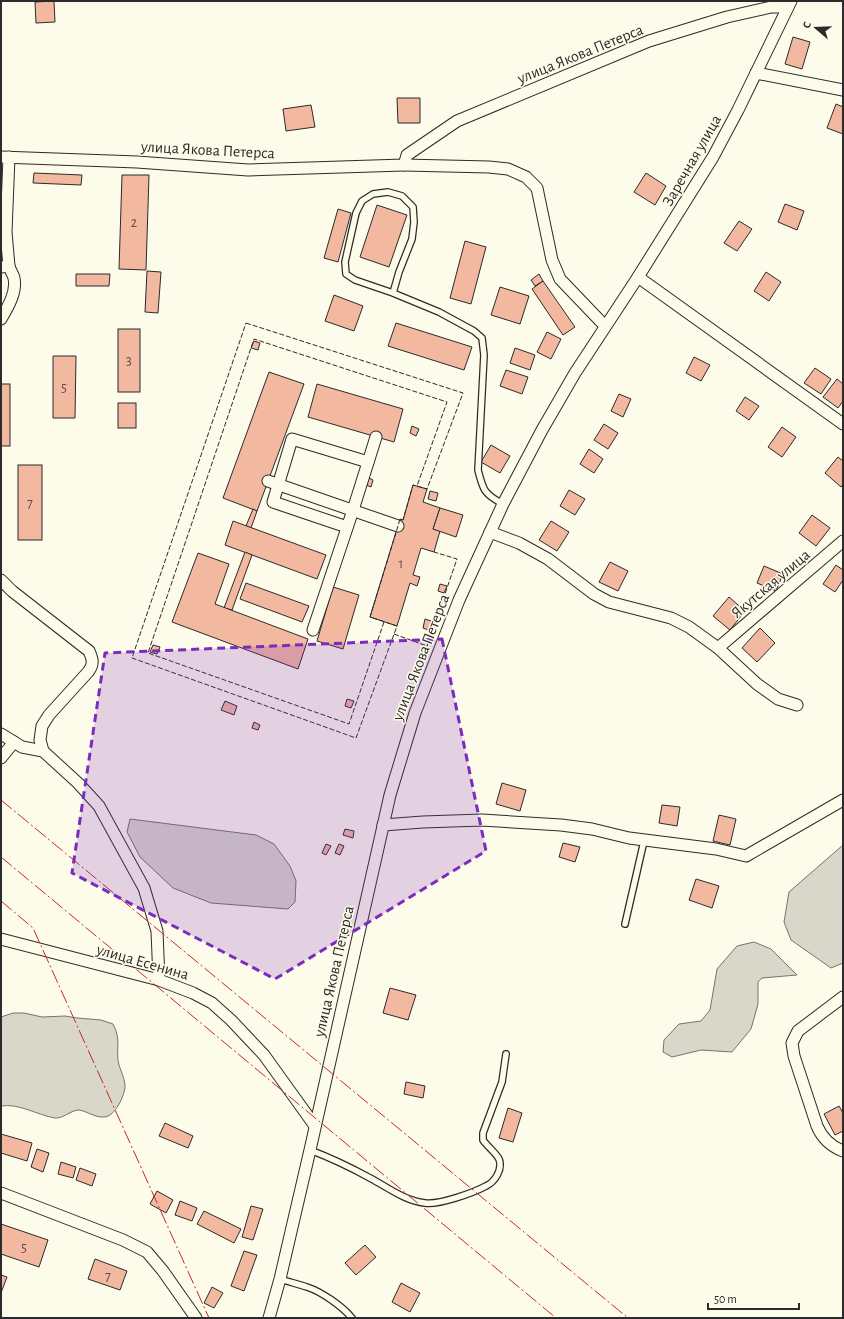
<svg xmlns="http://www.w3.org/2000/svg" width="844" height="1319" font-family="'Alegreya Sans',sans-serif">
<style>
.water{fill:#d8d7c9;stroke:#74746e}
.building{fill:#f2b8a0;stroke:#2b2b2b}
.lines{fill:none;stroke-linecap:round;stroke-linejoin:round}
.lane-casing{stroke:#2b2b2b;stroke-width:8}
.street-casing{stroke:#2b2b2b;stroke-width:13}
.lane{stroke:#fdfbea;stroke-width:5.5}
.street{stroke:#fdfbea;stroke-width:11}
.fence{stroke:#2b2b2b;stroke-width:1;stroke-dasharray:5 2;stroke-linecap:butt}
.power{stroke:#c62828;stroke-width:1;stroke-dasharray:14 3 2 3;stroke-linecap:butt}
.marked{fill:#7b2cbf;fill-opacity:0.2;stroke:#7b2cbf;stroke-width:3;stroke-dasharray:8 5;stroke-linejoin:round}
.labels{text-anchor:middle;stroke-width:3;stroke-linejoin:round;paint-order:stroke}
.number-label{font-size:14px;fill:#5d4e48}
.street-label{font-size:16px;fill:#2b2b2b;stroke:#fdfbea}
</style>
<rect width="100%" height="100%" fill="#fdfbea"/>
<!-- water -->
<g class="water">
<path d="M130,819l126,16 18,9 16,22 6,15 -1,21 -7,7 -77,-6 -38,-15 -33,-31 -13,-25z"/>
<path d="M843,845v118l-12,5 -40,-28 -7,-18 5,-30z"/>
<path d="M754,942l17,7 26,26 -35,3 -4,4v22l-7,25 -19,23 -31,-2 -29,7 -9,-5 1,-12 15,-16 22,-3 9,-11 7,-41 20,-23z"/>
<path d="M13,1013h11l18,4 23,-1 12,2 24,2 12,4c9,16 2,27 6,41 2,6 6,15 6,21 0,9 -10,31 -21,31 -9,1 -19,-7 -26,-7 -8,1 -16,9 -23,8 -18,-3 -36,-15 -54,-12v-89z"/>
</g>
<!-- building -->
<g class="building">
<path d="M54,1l1,21 -19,1 -1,-21z"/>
<path d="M793,37l17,5 -8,27 -17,-5z"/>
<path d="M397,98h23v25h-22z"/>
<path d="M836,104l7,3v27l-16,-6z"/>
<path d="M311,105l4,22 -29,4 -3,-22z"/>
<path d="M34,173l48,2 -1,10 -48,-2z"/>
<path d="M646,173l20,13 -11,19 -21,-13z"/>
<path d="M122,175h27l-3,95 -27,-1z"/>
<path d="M785,204l19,7 -7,19 -19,-8z"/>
<path d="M377,205l30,10 -18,52 -29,-10z"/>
<path d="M338,209l13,4 -13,49 -14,-4z"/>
<path d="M739,221l13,8 -15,22 -13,-8z"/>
<path d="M465,241l21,6 -15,57 -21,-6z"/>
<path d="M147,271l14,1 -3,41 -13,-1z"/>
<path d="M766,272l15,10 -12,19 -15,-10z"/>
<path d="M76,274h34l-1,12h-33z"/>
<path d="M539,274l4,7 -8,5 -4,-6z"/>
<path d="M543,281l32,46 -12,8 -31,-46z"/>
<path d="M500,287l29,9 -9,28 -29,-9z"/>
<path d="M334,295l29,11 -9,25 -29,-10z"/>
<path d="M396,323l76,24 -8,23 -76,-24z"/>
<rect x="118" y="329" width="22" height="63"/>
<path d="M547,332l14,7 -10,20 -14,-7z"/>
<path d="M254,341l6,2 -2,7 -7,-2z"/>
<path d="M515,348l20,7 -5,15 -20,-7z"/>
<path d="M53,356h23l-1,62h-22z"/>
<path d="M694,357l16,8 -9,16 -15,-8z"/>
<path d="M815,368l16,11 -10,15 -17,-11z"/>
<path d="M506,370l22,7 -6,17 -22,-8z"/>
<path d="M269,372l35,12 -47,127 -34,-13z"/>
<path d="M837,379l6,5v17l-5,7 -15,-11z"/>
<rect x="1" y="384" width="9" height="62"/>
<path d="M317,384l86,25 -9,33 -86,-25z"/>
<path d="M619,394l12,5 -8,18 -12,-6z"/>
<path d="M745,397l14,9 -10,14 -13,-9z"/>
<rect x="118" y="403" width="18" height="25"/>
<path d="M604,424l14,9 -10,16 -14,-9z"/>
<path d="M412,426l7,3 -3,7 -6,-3z"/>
<path d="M782,427l14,10 -14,20 -14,-10z"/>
<path d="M491,445l19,11 -10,17 -19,-11z"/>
<path d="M589,449l14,10 -9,14 -14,-9z"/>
<path d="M838,457l5,4v23l-2,3 -16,-14z"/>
<rect x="18" y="465" width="24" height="75"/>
<path d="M367,477l6,3 -2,7 -7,-3z"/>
<path d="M413,485l14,4 -4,13 17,6 -7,21 7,2 -6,21 -13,-4 -8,27 7,2 -3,9 -7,-3 -13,43 -27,-9 30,-98 3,1z"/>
<path d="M569,490l16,9 -10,16 -15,-9z"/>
<path d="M430,491l8,2 -2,8 -8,-2z"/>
<path d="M440,508l23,7 -7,22 -23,-8z"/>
<path d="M253,509l4,2 -6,17 -5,-2z"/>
<path d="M812,515l18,13 -14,18 -17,-13z"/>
<path d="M233,521l93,34 -9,24 -92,-34z"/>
<path d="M551,521l18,11 -12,19 -18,-11z"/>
<path d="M245,552l7,3 -20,55 -8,-2z"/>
<path d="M198,553l31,11 -14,40 93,35 -10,30 -126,-47z"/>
<path d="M610,562l18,9 -10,20 -19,-9z"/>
<path d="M836,565l7,5v10l-8,12 -12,-8z"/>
<path d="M764,566l19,8 -7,17 -19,-8z"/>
<path d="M246,583l63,23 -7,16 -62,-23z"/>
<path d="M440,584l7,2 -3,7 -6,-2z"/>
<path d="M333,587l26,8 -16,54 -26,-8z"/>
<path d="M729,597l16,14 -15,19 -17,-14z"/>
<path d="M425,619l9,3 -3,9 -8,-3z"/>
<path d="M760,628l15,15 -18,19 -15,-14z"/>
<path d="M153,645l7,2 -3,7 -7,-2z"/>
<path d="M347,699l7,2 -3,7 -6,-2z"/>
<path d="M225,701l12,5 -3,9 -13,-5z"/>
<path d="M254,722l6,3 -2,5 -6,-2z"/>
<path d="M502,783l24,7 -6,21 -24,-7z"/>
<path d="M662,805l18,2 -3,19 -18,-3z"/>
<path d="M719,815l17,4 -6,26 -17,-4z"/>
<path d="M345,829l9,2 -1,7 -10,-3z"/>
<path d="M563,843l17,4 -5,15 -16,-5z"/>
<path d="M326,844l5,2 -5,9 -4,-2z"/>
<path d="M339,844l5,2 -4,9 -5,-2z"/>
<path d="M696,879l23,7 -7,22 -23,-8z"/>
<path d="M390,988l26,7 -8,25 -25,-7z"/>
<path d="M406,1082l19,4 -2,12 -19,-4z"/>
<path d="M839,1106l4,7v18l-8,4 -11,-21z"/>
<path d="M508,1108l14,5 -9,29 -14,-4z"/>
<path d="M165,1123l28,13 -5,12 -29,-12z"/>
<path d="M1,1134l31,9 -5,18 -26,-8z"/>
<path d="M37,1149l12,4 -6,19 -12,-5z"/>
<path d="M61,1162l15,5 -3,11 -15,-4z"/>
<path d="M80,1168l16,6 -4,12 -16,-6z"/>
<path d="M157,1191l16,9 -7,13 -16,-9z"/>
<path d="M180,1201l17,7 -5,13 -17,-6z"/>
<path d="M251,1206l12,3 -10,31 -11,-3z"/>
<path d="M204,1211l37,18 -7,14 -37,-19z"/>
<path d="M1,1224l47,16 -9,27 -38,-13z"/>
<path d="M365,1245l11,12 -20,18 -11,-12z"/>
<path d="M244,1251l13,4 -13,36 -13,-5z"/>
<path d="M95,1259l32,12 -7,19 -32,-11z"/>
<path d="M1,1275l6,2 -6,16z"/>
<path d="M401,1283l19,10 -10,19 -18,-10z"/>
<path d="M212,1287l11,6 -9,15 -10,-5z"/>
</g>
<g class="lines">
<!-- lane casing -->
<g class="lane-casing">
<g id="lane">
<path d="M393,293l6,-21 13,-33 2,-17 -1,-15 -11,-11 -14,-4 -15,2 -11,7 -6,12 -11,49 1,12 9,6 38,13 46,19 35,19 8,7 2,17 -6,115c5,20 6,24 25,34"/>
<path d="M625,924l19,-83"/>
<path d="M310,1150c21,8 40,17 60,28 17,9 35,23 55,25 14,2 48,-10 61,-17 9,-4 17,-17 13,-27 -3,-6 -12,-13 -16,-19v-7l19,-51 4,-28"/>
<path d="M280,1279c9,3 18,5 27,8 15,5 35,19 45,31"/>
</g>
</g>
<!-- street casing -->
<g class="street-casing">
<g id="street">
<path d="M756,73l87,17"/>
<path d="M1,157l136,5 111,8 156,-5 3,-10 50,-34 192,-80 78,-24 44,-10h16"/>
<path d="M404,165l85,2 19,2 18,8 11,11 15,72 8,19 45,47"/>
<path d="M1,267l8,-1 -3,-34 3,-75"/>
<path d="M638,277l205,147"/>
<path d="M1,319c7,-12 16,-27 13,-41 -1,-4 -4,-8 -5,-12"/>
<path d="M268,481l130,45"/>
<path d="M347,527l-74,-25 19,-63 76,23"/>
<path d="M490,532l29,11 29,16 46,35 15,8 62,16 18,9 29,21 39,36 21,15 19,6"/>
<path d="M1,580l11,11 77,60c4,9 5,13 -1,21l-39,43 -7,11 -2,14 3,11 12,11 23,21 21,23 45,82 13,43 2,49"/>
<path d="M313,630l40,-120 23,-73"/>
<path d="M718,648l125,-107"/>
<path d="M1,734l21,13 21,4"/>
<path d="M1,758l13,-16"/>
<path d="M383,825l40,-3 59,-2 79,5 31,4 37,9 87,11 30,7 97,-56"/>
<path d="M1,939l158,41 34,13 19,10 19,17 33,35 51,71"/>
<path d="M843,997l-45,34 -6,12 2,13 23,70c5,12 13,20 26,25"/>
<path d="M1,1193l122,47 24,12 16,19 33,47"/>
<path d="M269,1318l11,-39 30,-129 80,-355 25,-82 44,-113 44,-96 39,-74 33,-57 63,-96 75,-120 25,-47 53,-109"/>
</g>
</g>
<!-- lane -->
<use href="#lane" class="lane"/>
<!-- street -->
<use href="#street" class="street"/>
<!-- fence -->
<g class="fence">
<path d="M246,323l217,70 -36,96 -14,-4 -10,35 -3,-1 -2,7 -28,91 27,9 -41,112 -224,-80z"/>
<path d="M384,622l-35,102 -201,-71 106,-314 193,63 -30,84"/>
<path d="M394,634l33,12 30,-87 -23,-7"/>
</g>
<!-- power -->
<g class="power">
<path d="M1,800l627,518"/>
<path d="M1,857l555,461"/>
<path d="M1,901l32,27 176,390"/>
</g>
</g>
<!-- marked area -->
<path class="marked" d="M442,639l44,212 -211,128 -203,-106 33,-220z"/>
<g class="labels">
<!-- number labels -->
<g class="number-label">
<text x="134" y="227">2</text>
<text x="129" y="365">3</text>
<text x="64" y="392">5</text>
<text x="30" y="507">7</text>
<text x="401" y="568">1</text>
<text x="24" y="1252">5</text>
<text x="108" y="1280">7</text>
</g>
<!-- street labels -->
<g class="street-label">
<text transform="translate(580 53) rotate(-22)" y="6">улица Якова Петерса</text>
<text transform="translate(208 149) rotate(3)" y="6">улица Якова Петерса</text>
<text transform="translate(691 160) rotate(-60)" y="6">Заречная улица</text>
<text transform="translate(770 583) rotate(-40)" y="6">Якутская улица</text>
<text transform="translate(420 657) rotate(-69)" y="6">улица Якова Петерса</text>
<text transform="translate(143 961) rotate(16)" y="6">улица Есенина</text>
<text transform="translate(333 971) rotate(-77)" y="6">улица Якова Петерса</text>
</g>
</g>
<!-- border -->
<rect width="844" height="1319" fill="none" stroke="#2b2b2b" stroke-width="4"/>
<!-- north arrow -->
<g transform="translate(816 28) rotate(289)" stroke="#fdfbea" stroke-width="3" paint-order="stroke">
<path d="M0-3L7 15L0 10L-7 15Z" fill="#2b2b2b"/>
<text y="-6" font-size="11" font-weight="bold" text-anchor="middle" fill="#2b2b2b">С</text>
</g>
<!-- scale -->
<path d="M708 1303v6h91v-6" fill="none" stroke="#2b2b2b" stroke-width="2"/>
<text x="714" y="1303" font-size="12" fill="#2b2b2b" stroke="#fdfbea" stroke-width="3" paint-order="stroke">50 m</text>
</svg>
